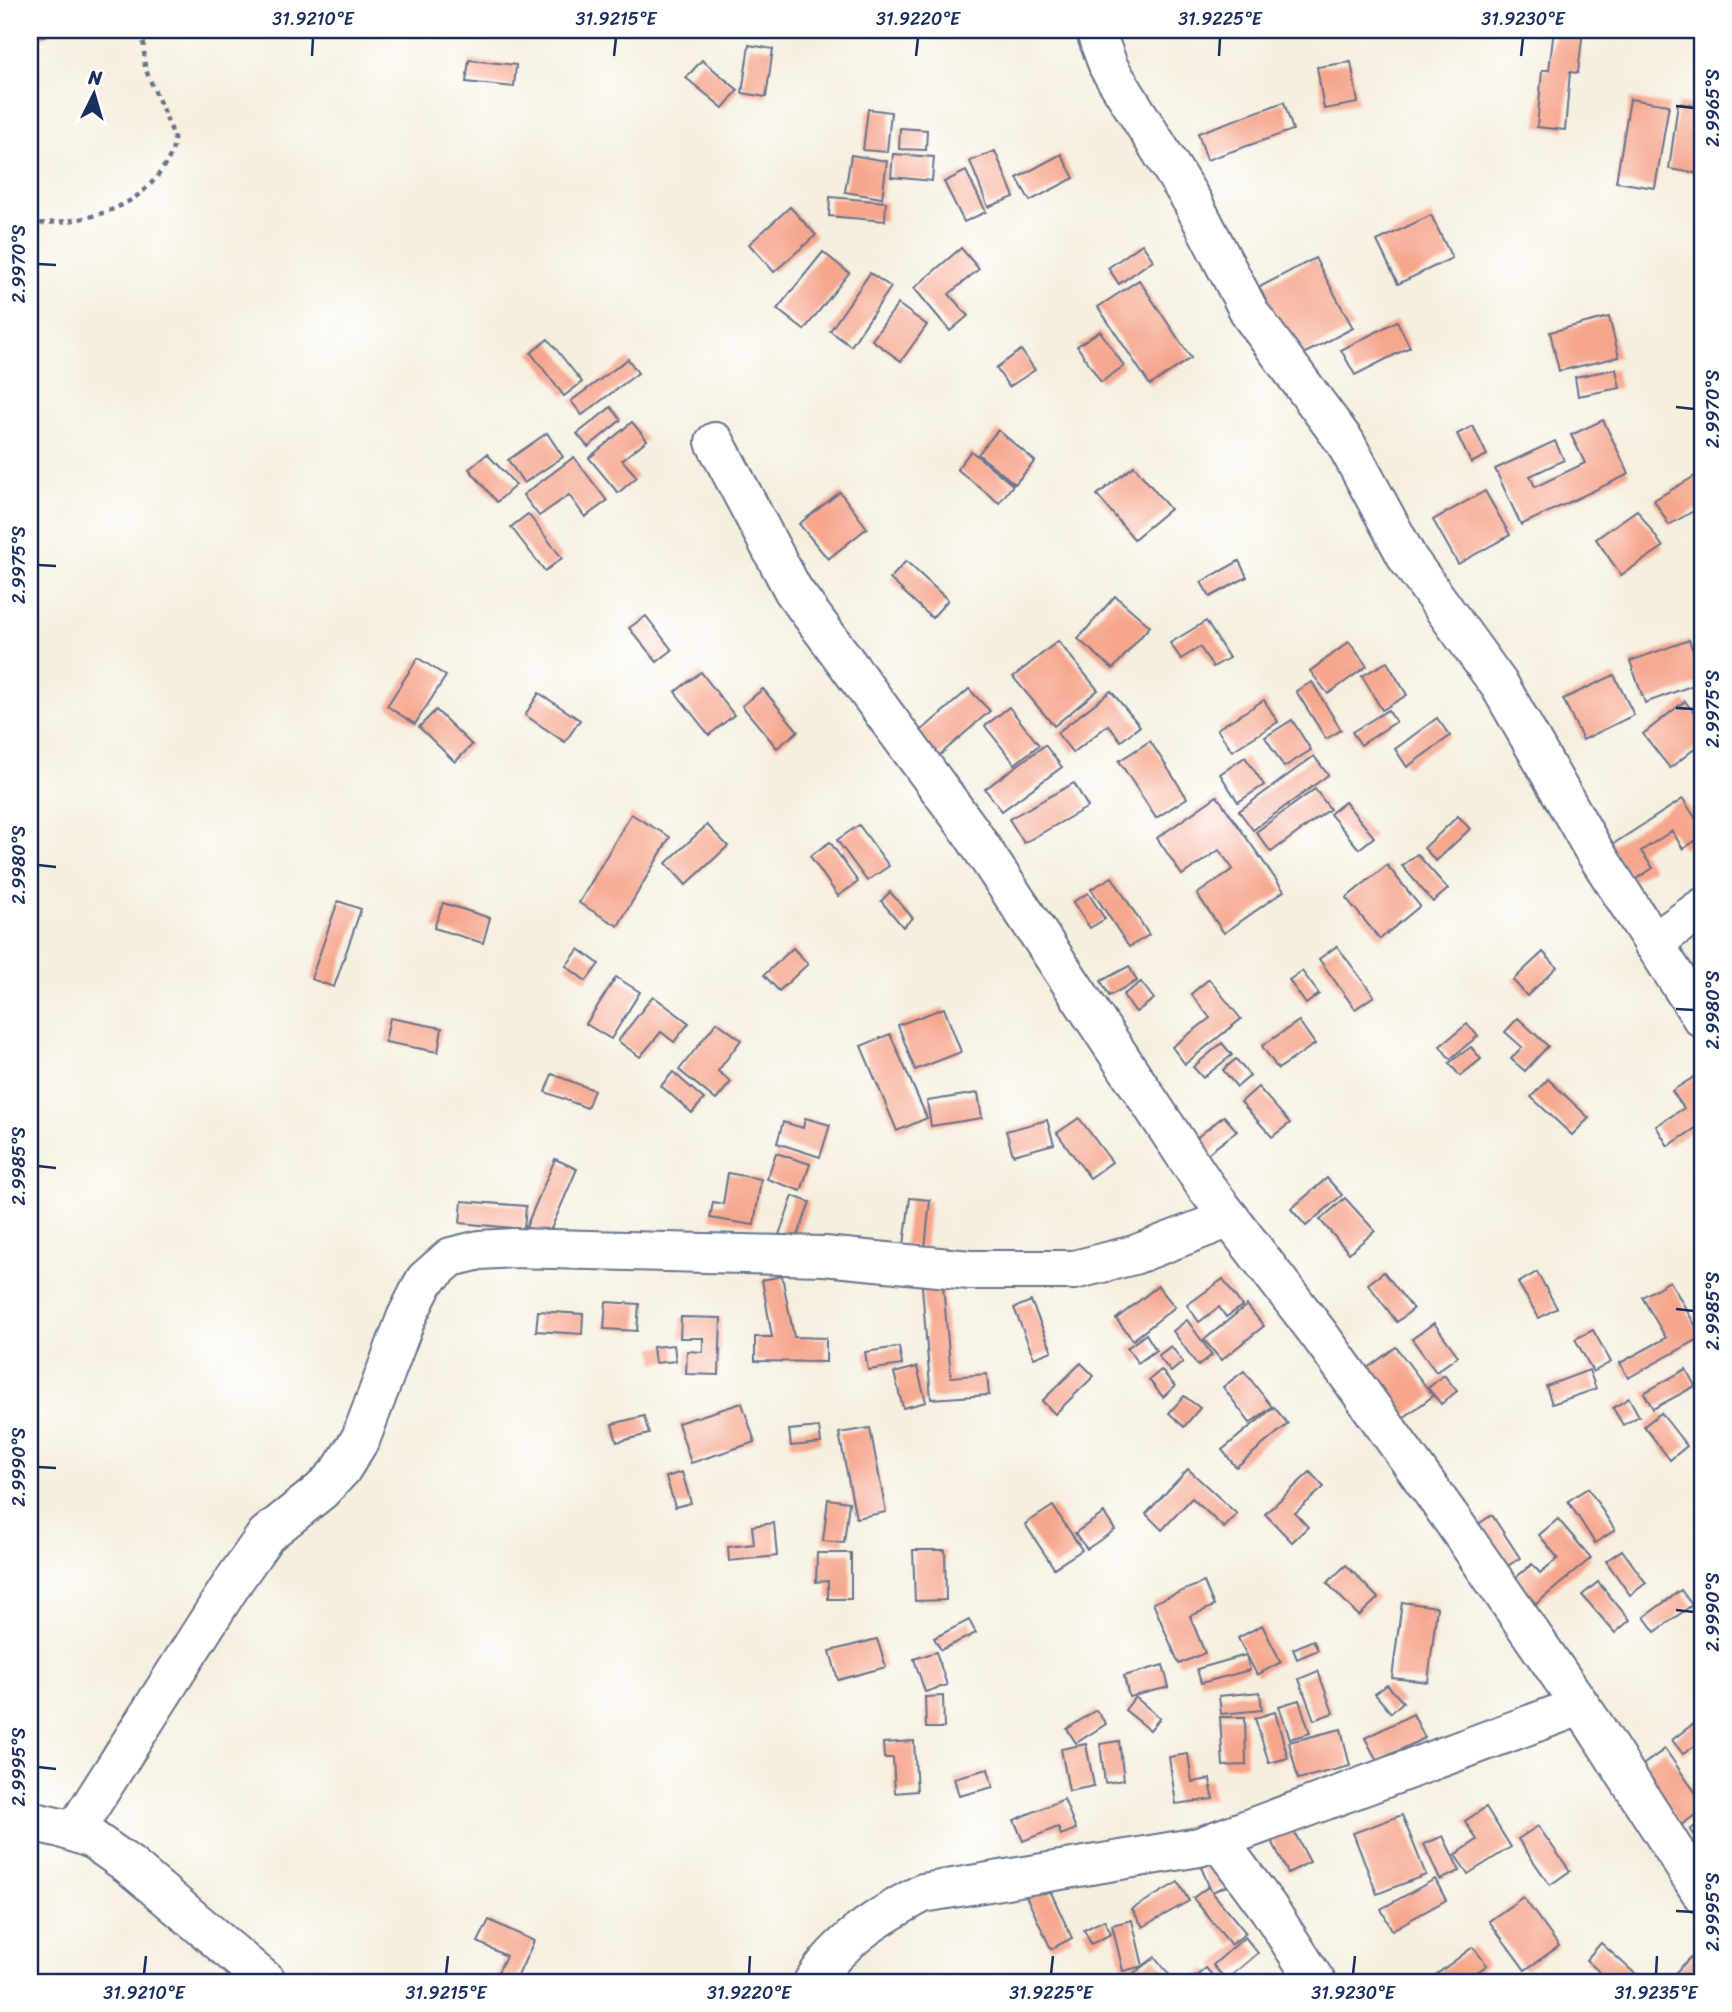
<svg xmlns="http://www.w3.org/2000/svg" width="1732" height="2012" font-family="Sriracha,sans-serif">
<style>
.building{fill:#f6a68d}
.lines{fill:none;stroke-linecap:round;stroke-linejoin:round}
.minor-casing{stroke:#67728b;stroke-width:42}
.path{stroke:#67728b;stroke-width:4.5;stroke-dasharray:5 5;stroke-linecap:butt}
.minor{stroke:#fff;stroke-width:38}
.ticks{fill:none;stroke:#1b2f5e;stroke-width:2.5}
.neatline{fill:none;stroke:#1b2f5e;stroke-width:2.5}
.ticks-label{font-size:18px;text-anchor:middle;fill:#1b2f5e}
</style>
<rect width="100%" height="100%" fill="#fff"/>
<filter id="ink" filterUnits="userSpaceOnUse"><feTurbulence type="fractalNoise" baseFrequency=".0143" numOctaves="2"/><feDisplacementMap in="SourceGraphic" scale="14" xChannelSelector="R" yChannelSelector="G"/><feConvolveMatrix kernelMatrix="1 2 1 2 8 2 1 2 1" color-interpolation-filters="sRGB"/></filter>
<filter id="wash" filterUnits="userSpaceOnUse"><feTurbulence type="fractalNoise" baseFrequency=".00686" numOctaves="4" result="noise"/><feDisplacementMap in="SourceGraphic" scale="28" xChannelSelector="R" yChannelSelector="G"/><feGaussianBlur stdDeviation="1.57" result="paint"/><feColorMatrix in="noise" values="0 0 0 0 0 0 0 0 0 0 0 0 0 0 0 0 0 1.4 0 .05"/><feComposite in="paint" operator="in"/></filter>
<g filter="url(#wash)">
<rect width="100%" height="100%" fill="#f5efde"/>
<g id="blocks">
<!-- building -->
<g class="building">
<path d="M30,30h17l-1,7 -16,-1z"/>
<path d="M893,30h78l-1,4 -77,-2z"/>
<path d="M1554,30h29l-5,43 -8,-1 -5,58 -28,-3 5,-57h7z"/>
<path d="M749,45l24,4 -7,48 -24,-4z"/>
<path d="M469,60l47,5 -2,22 -48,-5z"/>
<path d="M702,60l36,30 -15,18 -37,-30z"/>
<path d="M1351,62l7,41 -34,6 -7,-42z"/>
<path d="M1630,99l39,6 -14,83 -39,-6z"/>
<path d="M1284,102l9,28 -86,30 -9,-27z"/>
<path d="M1678,103l24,4 -1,67 -32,-5z"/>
<path d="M868,109l23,3 -4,40 -24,-2z"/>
<path d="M900,128l27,2 -1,20 -27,-1z"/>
<path d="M995,151l19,46 -26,10 -18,-46z"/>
<path d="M893,154l41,3 -2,24 -41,-4z"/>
<path d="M1061,154l13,24 -44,23 -13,-23z"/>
<path d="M851,155l36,6 -5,37 -37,-6z"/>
<path d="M966,171l20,41 -22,10 -20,-40z"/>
<path d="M830,197l56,5 -1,19 -56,-5z"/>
<path d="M790,207l26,28 -42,37 -25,-28z"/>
<path d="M1431,215l21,43 -54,26 -21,-43z"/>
<path d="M1142,244l11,16 -34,24 -11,-16z"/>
<path d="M961,248l18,21 -30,25 19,22 -18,15 -36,-43z"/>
<path d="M823,252l26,21 -45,57 -27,-21z"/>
<path d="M1315,258l38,70 -59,31 -38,-70z"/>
<path d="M870,273l21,14 -40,59 -21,-15z"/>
<path d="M1139,280l52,78 -41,27 -52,-78z"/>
<path d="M898,304l29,21 -26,36 -29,-21z"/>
<path d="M1609,317l10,40 -60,14 -9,-39z"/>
<path d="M1397,321l13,26 -55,28 -14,-25z"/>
<path d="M1100,331l24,35 -23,16 -24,-36z"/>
<path d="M548,339l34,43 -18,14 -33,-43z"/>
<path d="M1021,350l14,20 -26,17 -13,-19z"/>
<path d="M628,359l10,14 -56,42 -11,-14z"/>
<path d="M1616,369l4,19 -42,8 -3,-19z"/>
<path d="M611,407l10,13 -33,27 -11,-13z"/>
<path d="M1603,420l26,54 -108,51 -26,-56 60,-28 9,19 -34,16 5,11 50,-24 -14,-28z"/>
<path d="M632,422l15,18 -25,20 15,17 -19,16 -29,-35z"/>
<path d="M1473,426l14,29 -16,8 -14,-29z"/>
<path d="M998,430l37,31 -20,23 -37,-30z"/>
<path d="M547,433l16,24 -39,26 -16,-23z"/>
<path d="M971,451l42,34 -14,18 -42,-34z"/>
<path d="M487,454l29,31 -19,17 -28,-33z"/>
<path d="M574,457l33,44 -22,16 -16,-22 -30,21 -16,-21z"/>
<path d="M1134,466l36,43 -36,30 -37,-44z"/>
<path d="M1695,476l7,11v19l-33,19 -15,-25z"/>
<path d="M1485,491l25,44 -52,29 -25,-44z"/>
<path d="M840,492l27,36 -39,31 -29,-35z"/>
<path d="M1637,510l26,37 -42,28 -25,-36z"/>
<path d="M528,514l34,44 -17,13 -34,-44z"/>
<path d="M906,561l42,39 -16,18 -42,-39z"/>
<path d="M1239,561l8,16 -37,20 -9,-15z"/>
<path d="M1115,596l35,30 -37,43 -35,-30z"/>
<path d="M646,616l26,34 -15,12 -28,-34z"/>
<path d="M1206,621l23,37 -16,9 -13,-20 -19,12 -11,-16z"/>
<path d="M1689,640l13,35v7l-57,21 -15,-42z"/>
<path d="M1058,641l40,49 -44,36 -41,-49z"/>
<path d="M1349,642l18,24 -39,28 -18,-23z"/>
<path d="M418,658l28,18 -31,48 -28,-18z"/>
<path d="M1387,662l20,33 -25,15 -20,-34z"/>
<path d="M701,672l33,43 -25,20 -34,-43z"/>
<path d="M1614,675l20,40 -51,25 -20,-41z"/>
<path d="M1312,682l29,48 -15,9 -30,-48z"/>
<path d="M763,689l35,42 -21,17 -35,-42z"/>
<path d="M969,689l21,22 -56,49 -20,-23z"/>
<path d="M1111,691l29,35 -19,15 -13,-16 -35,28 -16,-20z"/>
<path d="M539,693l41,27 -15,22 -40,-27z"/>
<path d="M1264,700l14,22 -46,29 -15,-22z"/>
<path d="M1685,701l17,22v20l-32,25 -27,-34z"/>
<path d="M1009,707l30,38 -24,19 -30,-38z"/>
<path d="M436,710l36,35 -17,17 -36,-35z"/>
<path d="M1388,710l8,12 -35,23 -9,-13z"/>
<path d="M1437,718l13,18 -43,31 -12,-18z"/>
<path d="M1292,720l19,30 -27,17 -19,-30z"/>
<path d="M1150,741l37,57 -31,20 -37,-57z"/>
<path d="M1045,745l17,22 -60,44 -17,-22z"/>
<path d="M1314,756l14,19 -75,55 -14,-19z"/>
<path d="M1245,757l19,28 -26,17 -18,-28z"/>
<path d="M1074,783l14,24 -64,36 -15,-24z"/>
<path d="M1315,789l15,20 -59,43 -15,-20z"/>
<path d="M1217,796l67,95 -60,42 -27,-39 36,-25 -14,-19 -37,25 -25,-37z"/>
<path d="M1683,799l19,29v8l-19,13 -11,-18 -31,20 12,17 -20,13 -23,-35z"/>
<path d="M1345,802l29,35 -15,12 -29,-35z"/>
<path d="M631,814l39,23 -52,89 -39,-23z"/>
<path d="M1458,816l12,13 -34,32 -12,-13z"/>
<path d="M707,825l21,21 -42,39 -20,-22z"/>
<path d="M859,825l30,41 -22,15 -30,-41z"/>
<path d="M830,842l28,40 -20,14 -28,-40z"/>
<path d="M1417,854l31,35 -15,13 -31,-36z"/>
<path d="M1387,865l33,41 -40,33 -34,-41z"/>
<path d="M1112,877l37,58 -20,12 -38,-58z"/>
<path d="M890,892l23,26 -10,9 -22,-26z"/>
<path d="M1088,893l17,26 -15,9 -17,-26z"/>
<path d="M338,901l23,8 -27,78 -23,-8z"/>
<path d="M443,903l47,15 -7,25 -49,-15z"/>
<path d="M1337,946l37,50 -19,13 -36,-50z"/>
<path d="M793,948l15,16 -29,27 -15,-16z"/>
<path d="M579,949l20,15 -13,17 -20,-15z"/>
<path d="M1543,952l14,15 -30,29 -14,-16z"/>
<path d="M1129,966l8,15 -28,15 -8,-15z"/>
<path d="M1302,971l17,23 -13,10 -17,-24z"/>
<path d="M616,977l24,15 -29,47 -25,-15z"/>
<path d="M1209,979l32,40 -56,45 -13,-17 38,-29 -19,-24z"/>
<path d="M1141,982l13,17 -18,13 -13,-17z"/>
<path d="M653,996l36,27 -15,19 -13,-10 -21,25 -22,-16z"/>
<path d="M944,1008l17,44 -46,18 -17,-45z"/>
<path d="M390,1018l52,10 -4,24 -53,-10z"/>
<path d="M1518,1018l30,28 -23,25 -14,-12 11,-12 -17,-15z"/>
<path d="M1299,1021l16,23 -37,25 -16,-23z"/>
<path d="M717,1022l24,18 -23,31 13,11 -15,18 -37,-30z"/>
<path d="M1467,1024l11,12 -28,23 -10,-13z"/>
<path d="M890,1034l37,84 -30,13 -36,-85z"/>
<path d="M1222,1043l10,12 -29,23 -10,-11z"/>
<path d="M1471,1047l10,12 -21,17 -11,-13z"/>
<path d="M1236,1059l14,17 -13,11 -14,-17z"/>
<path d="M673,1072l31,27 -12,14 -31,-27z"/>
<path d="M552,1074l42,16 -7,18 -42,-16z"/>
<path d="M1697,1075l5,8v41l-34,22 -12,-20 28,-18 -12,-17z"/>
<path d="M1548,1079l41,39 -17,17 -41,-38z"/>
<path d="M1258,1087l32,36 -18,14 -31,-35z"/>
<path d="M978,1093l4,25 -51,8 -4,-25z"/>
<path d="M1224,1116l13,15 -30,23 -12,-15z"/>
<path d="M805,1118l25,7 -10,32 -43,-14 6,-21 20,6z"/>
<path d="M1079,1118l33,44 -22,16 -33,-45z"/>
<path d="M1047,1120l7,24 -41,11 -7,-24z"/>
<path d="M776,1153l34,11 -9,27 -34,-12z"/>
<path d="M555,1159l22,10 -29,67 -22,-9z"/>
<path d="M728,1173l33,6 -7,46 -44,-7 3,-16 10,2z"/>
<path d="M1327,1178l15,17 -36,31 -15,-17z"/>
<path d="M793,1196l17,6 -14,39 -17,-6z"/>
<path d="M910,1198l20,2 -5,48 -21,-3z"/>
<path d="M1345,1198l30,33 -26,22 -29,-33z"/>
<path d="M462,1201l64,5 -2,23 -64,-6z"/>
<path d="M1384,1272l29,37 -16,13 -29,-38z"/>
<path d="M1537,1272l20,36 -18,10 -21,-35z"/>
<path d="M942,1273l9,104 36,-3 2,21 -58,4 -10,-125z"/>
<path d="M782,1276l12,61 32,1v24l-71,-1v-24h17l-10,-57z"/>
<path d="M1223,1279l19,27 -16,11 -7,-10 -20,15 -12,-17z"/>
<path d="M1670,1281l32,56 -74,41 -8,-15 46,-25 -24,-41z"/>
<path d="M1158,1286l17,21 -42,33 -17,-21z"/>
<path d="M1031,1301l21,50 -18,7 -20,-50z"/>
<path d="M606,1302l33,2 -2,27 -33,-2z"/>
<path d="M1247,1305l17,21 -43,34 -17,-20z"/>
<path d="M538,1311l45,3 -1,20 -46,-3z"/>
<path d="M681,1317l40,1 -2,57 -33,-1 1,-23 16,1v-14h-23z"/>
<path d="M1187,1320l25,35 -14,11 -25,-35z"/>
<path d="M1434,1323l24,33 -22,16 -24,-33z"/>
<path d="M1593,1330l18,32 -18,10 -18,-33z"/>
<path d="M1146,1334l10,16 -18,13 -11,-15z"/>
<path d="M674,1345l2,16 -21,2 -2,-16z"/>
<path d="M1171,1346l12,16 -12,10 -13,-16z"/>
<path d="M899,1347l3,18 -34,5 -3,-18z"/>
<path d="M1396,1347l37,49 -30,22 -37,-49z"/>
<path d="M1081,1363l13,13 -39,38 -13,-13z"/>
<path d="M917,1367l9,35 -23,6 -9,-35z"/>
<path d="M1686,1369l9,17 -42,23 -9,-16z"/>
<path d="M1161,1370l14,16 -12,11 -14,-17z"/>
<path d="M1589,1370l7,19 -44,15 -6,-18z"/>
<path d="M1244,1371l28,36 -22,16 -27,-36z"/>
<path d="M1444,1375l13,16 -16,13 -13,-16z"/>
<path d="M1184,1396l16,12 -16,19 -15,-14z"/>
<path d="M1629,1398l10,18 -16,9 -10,-17z"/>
<path d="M742,1403l13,39 -64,21 -13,-40z"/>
<path d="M1274,1407l14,17 -52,43 -14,-17z"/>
<path d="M1661,1413l26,33 -17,14 -26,-34z"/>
<path d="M644,1416l5,18 -32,8 -5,-18z"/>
<path d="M819,1427l2,16 -30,3 -2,-16z"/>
<path d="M870,1428l16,84 -30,6 -17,-85z"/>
<path d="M1188,1469l49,45 -13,14 -32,-30 -30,32 -16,-16z"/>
<path d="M682,1472l9,31 -16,4 -9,-30z"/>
<path d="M1310,1472l14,15 -29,26 13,14 -16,15 -27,-28z"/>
<path d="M1588,1488l27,42 -20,13 -27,-42z"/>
<path d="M828,1499l21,3 -5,41 -21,-2z"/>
<path d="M1053,1506l29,44 -28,18 -29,-44z"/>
<path d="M1104,1513l11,17 -28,19 -12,-16z"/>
<path d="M1492,1515l28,43 -14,9 -29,-42z"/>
<path d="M1558,1519l33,39 -55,46 -22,-25 18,-15 8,9 18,-15 -19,-23z"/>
<path d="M774,1523l3,33 -48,5 -1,-14 26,-3 -2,-18z"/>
<path d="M913,1550h32l1,50 -31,1z"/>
<path d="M1622,1550l24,33 -16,12 -24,-34z"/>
<path d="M817,1553h34v46h-23v-18l-12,1z"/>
<path d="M1346,1565l32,33 -19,18 -32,-33z"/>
<path d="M1204,1582l10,24 -24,10 15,37 -26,11 -26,-61z"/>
<path d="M1598,1582l32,38 -15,13 -33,-38z"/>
<path d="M1681,1590l11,15 -37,27 -11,-15z"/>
<path d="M1402,1602l35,5 -9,75 -36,-4z"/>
<path d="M969,1620l7,13 -35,17 -7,-12z"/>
<path d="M1262,1625l19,37 -24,13 -19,-37z"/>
<path d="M877,1639l9,28 -48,13 -8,-29z"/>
<path d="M1313,1640l5,10 -21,9 -4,-10z"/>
<path d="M936,1652l11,33 -22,7 -11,-33z"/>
<path d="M1246,1655l4,15 -49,13 -4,-14z"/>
<path d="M1163,1665l6,22 -40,10 -5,-21z"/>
<path d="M1318,1671l15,42 -19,7 -15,-41z"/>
<path d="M1387,1685l16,17 -12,11 -16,-19z"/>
<path d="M1260,1692l2,18 -41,4 -2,-18z"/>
<path d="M943,1696l1,32h-18l-1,-31z"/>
<path d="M1135,1697l25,21 -10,12 -25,-20z"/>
<path d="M1299,1700l11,33 -20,6 -11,-33z"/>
<path d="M1096,1710l10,14 -30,19 -9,-14z"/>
<path d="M1275,1712l13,46 -19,5 -14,-45z"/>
<path d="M1413,1714l12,24 -48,23 -12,-23z"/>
<path d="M1220,1717h25l1,48 -23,1z"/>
<path d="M1697,1721l5,8v12l-19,13 -11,-14z"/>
<path d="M1341,1729l9,37 -52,13 -9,-37z"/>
<path d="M914,1741l3,50 -22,2 -2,-35h-9l-1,-15z"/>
<path d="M1119,1741l5,39 -19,3 -5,-39z"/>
<path d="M1086,1744l8,42 -25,5 -8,-42z"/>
<path d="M1665,1749l37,53v8l-21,15 -41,-58z"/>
<path d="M1188,1754l4,28 18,-3 3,20 -37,5 -7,-47z"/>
<path d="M988,1769l5,18 -34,9 -5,-18z"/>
<path d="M1064,1799l12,30 -15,6 -3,-8 -35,14 -9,-21z"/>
<path d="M1486,1807l25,40 -43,27 -13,-19 22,-15 -12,-19z"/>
<path d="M1402,1815l24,60 -49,19 -24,-61z"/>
<path d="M1702,1821v26l-12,-17z"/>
<path d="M1290,1824l20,38 -22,11 -19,-38z"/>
<path d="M1538,1826l32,45 -20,14 -32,-46z"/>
<path d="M1443,1836l17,35 -20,9 -16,-36z"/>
<path d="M1219,1845l17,37 -24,10 34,41 -15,12 -38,-47 15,-11 3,4 -15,-36z"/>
<path d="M1435,1879l11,21 -54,30 -11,-21z"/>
<path d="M1178,1882l11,19 -46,26 -11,-18z"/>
<path d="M1048,1886l24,52 -21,11 -25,-53z"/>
<path d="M1523,1897l36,49 -34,24 -36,-49z"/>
<path d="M489,1920l45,21 -19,41h-22l13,-26 -28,-14z"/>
<path d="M1104,1920l7,14 -20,10 -7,-14z"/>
<path d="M1132,1920l11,46 -20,5 -11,-46z"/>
<path d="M1245,1937l13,16 -32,27 -13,-15z"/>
<path d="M1601,1943l38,34 -5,5h-23l-25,-22z"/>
<path d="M1473,1947l14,18 -23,17h-27l-4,-5z"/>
<path d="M1696,1952l6,5v25h-36z"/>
<path d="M1155,1957l20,25h-33l-8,-9z"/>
<path d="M1206,1968l12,14h-29z"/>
</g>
</g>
</g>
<g filter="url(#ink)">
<use href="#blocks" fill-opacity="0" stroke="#67728b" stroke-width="2"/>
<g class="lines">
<!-- minor casing -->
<g class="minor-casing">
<g id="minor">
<path d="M1095,30l14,38 83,133 59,114 94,127 63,117 92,127 93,163 109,169"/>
<path d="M715,442l78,148 176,239 237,358 115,150 132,184 141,204 108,169"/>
<path d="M1653,943l49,-35"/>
<path d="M30,1821l31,7 31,11 37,26 138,117"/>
<path d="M74,1832l161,-253 31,-44 55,-44 20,-21 20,-32 45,-120 19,-38 26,-23 29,-7 33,-2 311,8 146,14h104l60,-15 96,-37"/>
<path d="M1218,1840l51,69 47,73"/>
<path d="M813,1982c27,-42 66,-66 110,-89l276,-46 381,-141"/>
</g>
</g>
<!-- path -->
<path class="path" d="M30,224c49,-2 102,-10 131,-53 8,-12 14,-21 13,-35l-29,-68 -2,-38"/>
<!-- minor -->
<use href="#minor" class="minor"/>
</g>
</g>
<!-- ticks -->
<path class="ticks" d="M312,56l1,-18M614,56l2,-18M916,56l2,-18M1219,56l1,-18M1521,56l2,-18M1676,106l18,2M38,264l18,1M1676,407l18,2M38,565l18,1M1676,708l18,1M38,865l18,2M1676,1009l18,1M38,1166l18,2M1676,1309l18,2M38,1467l18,1M1676,1610l18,2M38,1767l18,2M1676,1911l18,1M144,1974l2,-18M446,1974l2,-18M749,1974l1,-18M1051,1974l2,-18M1353,1974l2,-18M1656,1974l1,-18"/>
<!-- margin -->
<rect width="1732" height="2012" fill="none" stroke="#fff" stroke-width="77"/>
<!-- north arrow -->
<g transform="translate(94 94) rotate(5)" stroke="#ffffff" stroke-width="5" paint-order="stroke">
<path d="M0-5L12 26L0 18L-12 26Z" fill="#1b2f5e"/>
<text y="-10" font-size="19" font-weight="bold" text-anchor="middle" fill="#1b2f5e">N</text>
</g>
<rect x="38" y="38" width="1656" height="1936" class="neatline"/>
<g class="ticks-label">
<text x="313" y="25">31.9210°E</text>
<text x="616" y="25">31.9215°E</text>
<text x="918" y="25">31.9220°E</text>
<text x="1220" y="25">31.9225°E</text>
<text x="1523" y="25">31.9230°E</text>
<text transform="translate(1713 108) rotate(-90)" y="6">2.9965°S</text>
<text transform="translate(19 264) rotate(-90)" y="6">2.9970°S</text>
<text transform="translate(1713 409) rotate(-90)" y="6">2.9970°S</text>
<text transform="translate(19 565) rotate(-90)" y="6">2.9975°S</text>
<text transform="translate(1713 709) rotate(-90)" y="6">2.9975°S</text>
<text transform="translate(19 865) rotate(-90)" y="6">2.9980°S</text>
<text transform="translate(1713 1010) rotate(-90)" y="6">2.9980°S</text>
<text transform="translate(19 1166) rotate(-90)" y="6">2.9985°S</text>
<text transform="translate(1713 1311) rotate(-90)" y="6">2.9985°S</text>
<text transform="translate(19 1467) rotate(-90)" y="6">2.9990°S</text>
<text transform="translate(1713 1612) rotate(-90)" y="6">2.9990°S</text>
<text transform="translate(19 1767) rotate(-90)" y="6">2.9995°S</text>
<text transform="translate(1713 1912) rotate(-90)" y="6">2.9995°S</text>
<text x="144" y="1999">31.9210°E</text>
<text x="446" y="1999">31.9215°E</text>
<text x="749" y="1999">31.9220°E</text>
<text x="1051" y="1999">31.9225°E</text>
<text x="1353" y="1999">31.9230°E</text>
<text x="1656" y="1999">31.9235°E</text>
</g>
</svg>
